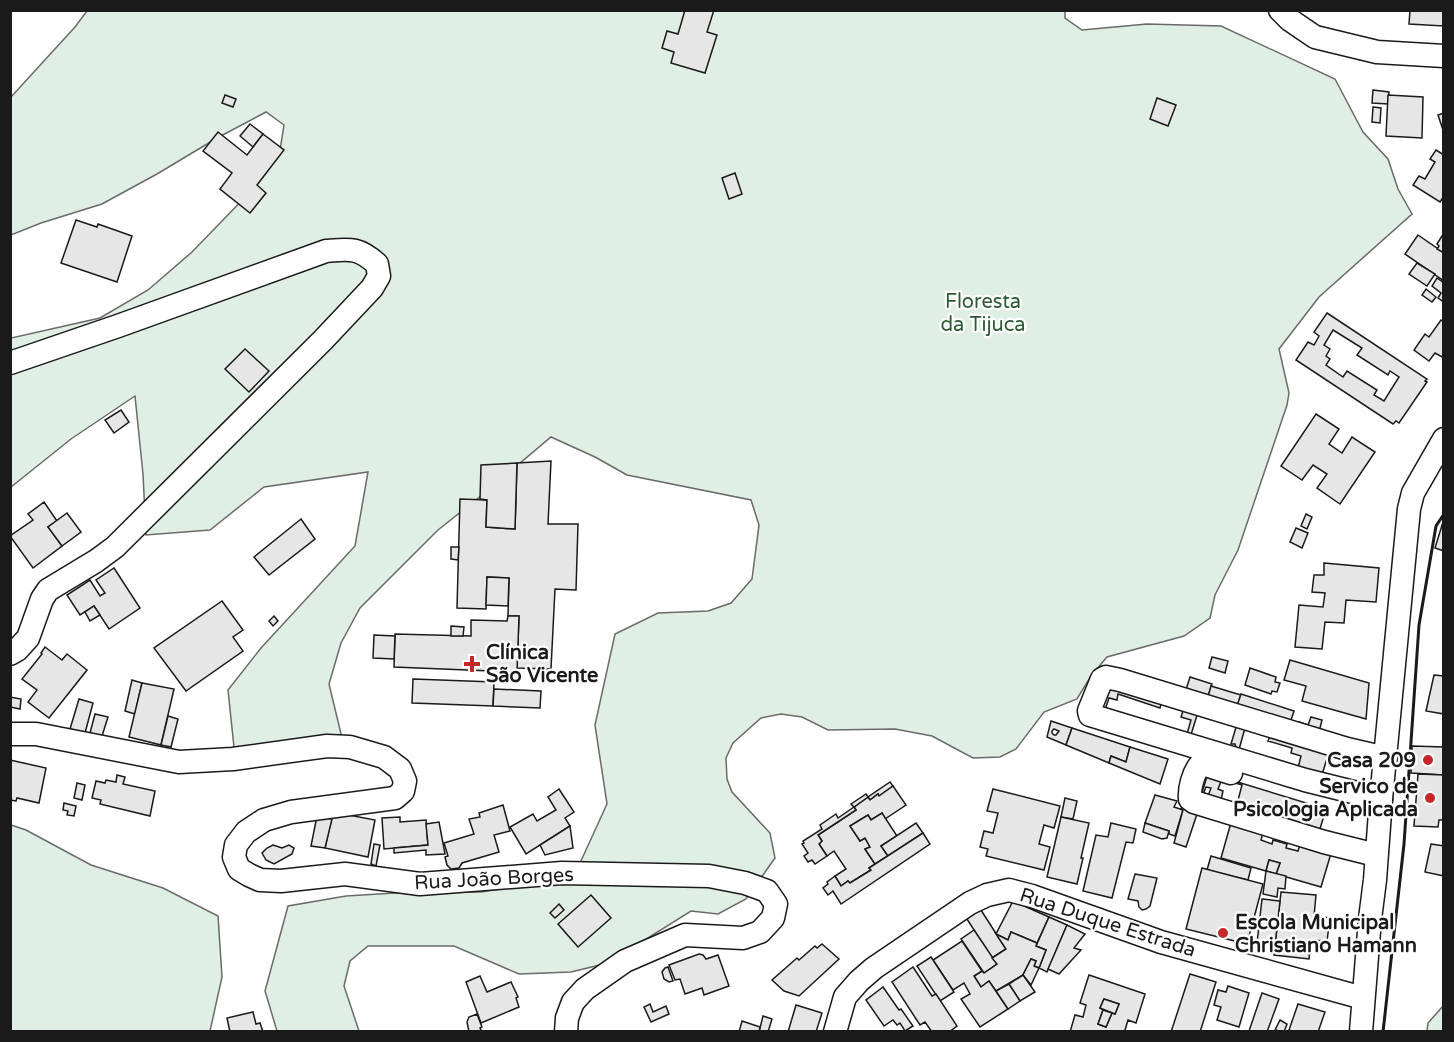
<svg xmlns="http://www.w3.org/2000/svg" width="1454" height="1042" font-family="'Varela Round',sans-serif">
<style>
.green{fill:#e0efe3;stroke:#6a6a6a;stroke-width:1.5}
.building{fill:#e6e6e6;stroke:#1a1a1a;stroke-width:1.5;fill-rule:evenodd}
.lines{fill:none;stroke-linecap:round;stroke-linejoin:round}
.minor-casing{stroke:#1a1a1a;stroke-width:25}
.minor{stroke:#fff;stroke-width:22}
.wall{stroke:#1a1a1a;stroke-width:3}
.poi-dot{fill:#c62828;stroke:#fff;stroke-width:2}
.labels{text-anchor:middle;stroke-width:4.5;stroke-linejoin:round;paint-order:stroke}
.park-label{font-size:20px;fill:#2b5a34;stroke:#fff}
.poi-label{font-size:20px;font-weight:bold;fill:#1a1a1a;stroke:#fff;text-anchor:start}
.street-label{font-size:20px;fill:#1a1a1a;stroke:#fff}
</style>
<rect width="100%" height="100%" fill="#fff"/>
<!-- green -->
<g class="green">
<path d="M1065,10v8l17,12 65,-6 74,2 114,53 28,53 25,27 10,30 14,25 -93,83 -40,52 10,44 -2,12 -49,145 -23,45 -5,23 -26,18 -77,21 -16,19 -14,23 -33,13 -28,37 -16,8 -27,1 -41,-22 -37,-7 -67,1 -26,-13 -21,-3 -20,4 -28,25 -7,15 1,21 5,13 38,41 5,25 -29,41 -28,15 -27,-3 -83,52 -37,9 -52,2 -65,-28h-86l-18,15 -6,25 15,45h-82l-12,-40 23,-85 58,-10 49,-3 86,-1 64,-10 35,-19 27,-59 -12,-79 20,-91 43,-21 50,-2 23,-8 21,-24 7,-54 -8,-25 -124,-25 -32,-18 -44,-20 -64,54 -49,39 -78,78 -19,35 -12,41 13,54 -49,14 -59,-5 -6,-57 33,-42 94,-102 13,-74 -104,15 -54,43 -64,5 -3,-61 -8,-78 -64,43 -60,48v-149l89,-20 48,-28 44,-38 61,-63 27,-39 4,-25 -18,-13 -49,26 -60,36 -55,30 -61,19 -30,12v-138l64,-70 12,-16z"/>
<path d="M11,825l15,5 65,35 72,23 55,28 4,61 -12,54h-199z"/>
<path d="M1443,1006v25h-16l1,-8z"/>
</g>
<!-- building -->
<g class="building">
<path d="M685,10h29l-7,22 10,3 -12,38 -34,-10 3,-11 -12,-4 5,-17 11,3z"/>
<path d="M1410,10h34v16l-35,-2z"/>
<path d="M1373,90l16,2 -1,12 -16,-1z"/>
<path d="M225,95l11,4 -3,8 -11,-4z"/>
<path d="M1388,95l35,2 -1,41 -36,-2z"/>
<path d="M1157,98l19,7 -8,21 -18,-7z"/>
<path d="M1373,107l8,1 -1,15 -8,-1z"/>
<path d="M1444,113v20l-6,-18z"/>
<path d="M250,124l13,10 -10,13 -13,-11z"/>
<path d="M218,132l29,23 16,-21 21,16 -27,35 9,8 -16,20 -30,-24 12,-16 -29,-22z"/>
<path d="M1436,150l8,5v41l-4,6 -27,-17 6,-9 6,3 10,-17 -5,-3z"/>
<path d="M735,173l7,21 -13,5 -7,-21z"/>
<path d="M76,220l21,7 1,-3 34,12 -15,46 -56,-19z"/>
<path d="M1418,235l26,18v28l-39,-27z"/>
<path d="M1442,236l2,1v16l-7,-4 2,-3 -2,-2z"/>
<path d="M1417,263l18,11 -8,12 -18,-12z"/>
<path d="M1437,278l7,5v19l-6,-4 3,-5 -9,-7z"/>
<path d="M1426,289l10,8 -4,5 -10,-7z"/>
<path d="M1327,313l100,66 -2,2 2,1 -28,41 -3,-2 -3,3 -97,-64 12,-18 6,3 5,-9 -5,-4zM1333,330l29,18 -5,7 31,20 2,-4 9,6 -15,24 -10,-6 3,-5 -30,-19 -4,6 -17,-12 4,-6 -4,-3 4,-7 -6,-4z"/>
<path d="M1441,320l3,2v36l-9,-5 -6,8 -15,-11 11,-16 4,3z"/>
<path d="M245,349l24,22 -20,21 -24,-23z"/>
<path d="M121,410l8,12 -15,11 -9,-13z"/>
<path d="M1316,414l23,15 -10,15 13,9 10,-16 23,15 -35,52 -23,-16 10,-14 -14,-9 -11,15 -21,-14z"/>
<path d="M551,461l-3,63h30l-2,66 -21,-1 -4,80 -34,-1 2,-52h-11l1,-38 -22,-1 -1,32 -29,-1 3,-109 27,1 -1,27 29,2 2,-66z"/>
<path d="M517,463l-2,66 -29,-2 1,-27 -7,-1 1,-34z"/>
<path d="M44,502l13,19 -9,6 14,19 -29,22 -23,-32 23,-16 -5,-6z"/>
<path d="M67,513l14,19 -19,14 -14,-19z"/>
<path d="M1306,514l6,3 -5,12 -6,-3z"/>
<path d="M301,519l14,20 -46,36 -15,-18z"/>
<path d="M1443,522h1v29l-9,-3z"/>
<path d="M1296,528l12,5 -6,15 -12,-6z"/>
<path d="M451,547h8l-1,13 -7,-1z"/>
<path d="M1324,563l55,5 -3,34 -30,-2 -2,23 -19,-1 -3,27 -27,-2 4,-42 24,2 2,-14 -13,-1 2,-17h10z"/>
<path d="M114,568l26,40 -31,21 -15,-23 -14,9 -13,-20 23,-15 10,16 5,-3 -9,-13z"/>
<path d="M487,577l22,1 -1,28 -22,-1z"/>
<path d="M222,601l21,29 -10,7 10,14 -57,40 -32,-43z"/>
<path d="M94,606l6,9 -10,6 -5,-9z"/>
<path d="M274,616l4,5 -5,5 -4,-5z"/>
<path d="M508,616h11l-2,56 -123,-5 1,-33 76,2v-16l36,1z"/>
<path d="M451,626l13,1 -1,9h-12z"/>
<path d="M374,635l21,1 -1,23 -21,-1z"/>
<path d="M45,647l17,13 5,-6 20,16 -38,48 -21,-16 9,-12 -15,-11 20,-25 -1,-1z"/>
<path d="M1212,657l16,4 -3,12 -16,-5z"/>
<path d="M1290,660l79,23 -3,36 -64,-18 4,-15 -22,-6z"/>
<path d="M1250,668l26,9 -1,5 5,1 -3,9 -5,-1 -1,3 -26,-9z"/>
<path d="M1434,675l10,1v38l-18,-3z"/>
<path d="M1190,677l22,7 -5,16 -22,-7z"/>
<path d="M413,679l81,3 -1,24 -81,-3z"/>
<path d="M132,680l10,3 -7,31 -10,-3z"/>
<path d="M142,683l32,6 -13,56 -32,-8z"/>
<path d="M1105,684l93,28 -8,26 -93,-28zM1118,694l42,14 1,-4 22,7 -2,6 10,3 -4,14 -82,-24 4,-12 8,2z"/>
<path d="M1211,686l30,9 -5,14 -29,-9z"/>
<path d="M494,689l47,2 -1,17 -47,-2z"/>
<path d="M1241,694l53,17 -5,15 -53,-17z"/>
<path d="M10,697l11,2 -1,10 -10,-2z"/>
<path d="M79,699l14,4 -8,30 -15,-4z"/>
<path d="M95,714l13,3 -6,19 -12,-3z"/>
<path d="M168,716l10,3 -7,28 -10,-2z"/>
<path d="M1311,717l11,3 -3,12 -23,-2 3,-8 9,3z"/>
<path d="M1051,721l21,7 -6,17 -19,-8zM1054,729l5,2 -3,4h-2l-2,-2v-2z"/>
<path d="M1237,724l92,28 -8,26 -92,-27 1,-4 1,2 3,1 2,-2 -1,-4h-4zM1245,728l25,8 -2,5 24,7 -1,5 10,3 -3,12 -42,-12 -1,2 -17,-5z"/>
<path d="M1072,728l58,19 -4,15 -15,-6 -2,7 -43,-18z"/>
<path d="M1412,746l32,1v28l-33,-2z"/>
<path d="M1130,747l38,12 -8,25 -51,-21 2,-7 15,6z"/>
<path d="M10,760l36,8 -7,35 -22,-5 -1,3 -6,-1z"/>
<path d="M1208,773l118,36 -7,23 -118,-36zM1222,779l20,6 -5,19 -16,-4 2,-9 -5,-2zM1206,787l5,1 -3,8 -5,-1z"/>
<path d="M1418,774l26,1v45h-5l-1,7 -24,-1z"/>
<path d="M117,775l8,2 -2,7 32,7 -5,25 -50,-12 1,-4 -9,-2 4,-17 9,2 1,-3 10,2z"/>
<path d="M890,782l3,4 -14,10 -1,-2 -8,6 -2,-3z"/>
<path d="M77,783l8,2 -3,15 -8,-2z"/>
<path d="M893,786l13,19 -21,14 -3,-6 -11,7 -3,-5 -18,11 10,15 5,-3 5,9 -5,2 10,15 -6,4 2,2 -21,13 -2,-2 -7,5 -6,-10 11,-7 -12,-18 -7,5 -8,-12 3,-3 -4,-6 38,-25 -2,-3 14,-10 2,3 8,-6 1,2z"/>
<path d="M559,789l15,23 -9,6 5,8 -44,28 -16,-27 23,-13 4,7 19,-11 -8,-13z"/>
<path d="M993,789l67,17 -6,22 -10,-3 -5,19 11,3 -6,23 -58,-14 2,-7 -8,-2 4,-16 9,2 5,-20 -11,-2z"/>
<path d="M866,794l2,3 -14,10 -3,-3z"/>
<path d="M1155,795l22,6 -3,6 9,3 -8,26 -6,-2v-3l-24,-8z"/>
<path d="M1065,798l12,3 -4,18 -12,-2z"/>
<path d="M64,803l12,3 -2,10 -7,-1 1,-4 -5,-1z"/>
<path d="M1183,803l16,5 -13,39 -12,-4 9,-33 -2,-1z"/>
<path d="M503,805l7,26 -16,4 5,17 -37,11 -3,5 -8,1 -4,-4 -2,-8 3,-1 -4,-13 30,-9 -5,-15 11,-2 -1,-4z"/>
<path d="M854,807l2,3 -38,25 4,6 -3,3 8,12 -12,8 -3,-4 -4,2 -4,-6 4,-3 -6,-9 2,-1 -1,-2 19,-12 -2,-4 16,-11 2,4z"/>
<path d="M333,812l42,8 -7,37 -43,-9z"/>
<path d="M882,813l15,23 -16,10 7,10 -13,8 -10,-15 5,-2 -5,-9 -5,3 -10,-15 18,-11 3,5z"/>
<path d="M317,816l15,3 -7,29 -14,-2z"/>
<path d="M400,817v5l26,-2 2,25 -44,4 -2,-31z"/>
<path d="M1061,817l28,6 -8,35h2l-6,26 -30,-7z"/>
<path d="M1232,819l32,10 -3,11 11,4 1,-4 14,4 -1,4 12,3 3,-11 31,10 -11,37 -45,-13 4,-11 -11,-3 -3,11 -45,-13z"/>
<path d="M439,822l6,32 -19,1v-5l-32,3v-5l34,-3 -2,-21z"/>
<path d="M916,823l7,10 -35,23 -7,-10z"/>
<path d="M1111,823l25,6 -3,14 -7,-1 -14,56 -29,-7 13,-56 12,2z"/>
<path d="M1145,823l24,8 -2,7 -5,1 -19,-7z"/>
<path d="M570,826l3,22 -28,7 -5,-10z"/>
<path d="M923,833l7,11 -89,60 -8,-13 -5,4 -5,-7 5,-4 -1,-2 8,-6 6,10 7,-5 2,2 21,-13 -2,-2z"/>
<path d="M374,844l6,1 -4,21 -5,-2z"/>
<path d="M1431,844l13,2v30l-19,-4z"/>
<path d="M273,845l9,3 7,-3 5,3 -2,6 -18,10 -8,-4 -4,-7 5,-5z"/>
<path d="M1211,856l40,12 -3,12 -41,-10z"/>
<path d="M1269,860l11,3 -4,11 -10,-3z"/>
<path d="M1202,868l61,16 -16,60 -61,-15z"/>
<path d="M1266,871l20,5 -1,13 -7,-1 -1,9 -14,-3z"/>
<path d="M1135,874l22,4 -7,28 -4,3 -4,1 -3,-3 -1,-6 -10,-2z"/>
<path d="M1281,892l35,3 -2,21 16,2 -3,23 -16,-1 -2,19 -35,-4z"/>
<path d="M591,895l20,23 -33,29 -20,-23z"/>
<path d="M1262,899l18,2 -5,44 -18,-2z"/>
<path d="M1013,901l36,16 -12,26 -26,-11 -3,8 -12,-6z"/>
<path d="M559,904l5,6 -9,8 -5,-5z"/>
<path d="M979,907l27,42 -14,9 -27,-42z"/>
<path d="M1049,917l18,8 -20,47 -8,-4 7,-18 -10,-4z"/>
<path d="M1067,925l18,9 -11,14 7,2 -22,24 -11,-5z"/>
<path d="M974,930l23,34 -13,9 -23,-34z"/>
<path d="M1011,932l26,11 -1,3 10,4 -7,18 -5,-2 2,-5 -5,-2 -8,16 -27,16 -7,-10 -8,6 -7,-11 8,-5 2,2 13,-9 -5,-6 14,-9 -10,-15 12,6z"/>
<path d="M962,941l20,30 -8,5 7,11 8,-6 19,28 -28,18 -19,-28 9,-5 -6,-11 -11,7 -20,-30z"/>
<path d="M822,944l17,15 -40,37 -15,-5 -12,-11 25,-22 2,2 16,-14 2,2z"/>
<path d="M699,954l4,1 3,4 12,-4 11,31 -25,9 -2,-7 -17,6 -5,-15 -5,1 -6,-15z"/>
<path d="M931,957l23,35 -14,9 -23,-35z"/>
<path d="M1031,959l5,2 -2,5 5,2 -8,17 -8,-10z"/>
<path d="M668,967l5,14 -4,1 -5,-3 -2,-7 3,-4z"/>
<path d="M913,967l19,29 4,-2 21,32 -8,6h-17l-7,-10 -5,3 -28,-43z"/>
<path d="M1190,974l26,8 -16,50h-29z"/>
<path d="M1023,975l12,17 -15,9 -11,-17z"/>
<path d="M1089,975l56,19 -9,29 -8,-3 -3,10 3,2h-58l5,-17 8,2 3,-12 -6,-2zM1104,999l15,5 -4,10 -3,-1 -6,14 -8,-3 5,-14 -3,-2z"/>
<path d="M480,976l7,16 24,-10 7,15 -2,1 3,9 -38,16 -15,-41z"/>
<path d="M1009,984l11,17 -12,8 -12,-18z"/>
<path d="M1228,986l21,7 -10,34 -22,-7 4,-13 -7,-2 4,-15 8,2z"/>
<path d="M883,987l16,23 2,-1 12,17 -8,5 -5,-8 -3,2 -4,-5 -9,6 -18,-26z"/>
<path d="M1262,993l17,6 -12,33h-17l-1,-1z"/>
<path d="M1104,999l15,5 -4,10 -15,-6z"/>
<path d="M650,1004l3,8 13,-6 3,8 -18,8 -7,-15z"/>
<path d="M1298,1004l27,8 -7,20h-25l-4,-2z"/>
<path d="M796,1005l26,8 -6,19h-28z"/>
<path d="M1103,1010l9,3 -6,14 -8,-3z"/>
<path d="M253,1012l3,12 4,-1 3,9h-33l-3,-14z"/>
<path d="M477,1014l5,13 -2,1 2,4h-13l-2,-10 2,-5z"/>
<path d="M763,1016l9,3 -4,13h-9z"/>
<path d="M1280,1020l7,4 -3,8 -9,-2z"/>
<path d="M742,1021l18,6 -1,5h-20z"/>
</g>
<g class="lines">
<!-- minor casing -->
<g class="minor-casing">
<g id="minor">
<path d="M1280,10l10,10 25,17 62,15 67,4"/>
<path d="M10,363l108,-37 208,-75c24,-2 32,-4 51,13l2,12 -7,12 -49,52 -208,207 -19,14 -48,29 -6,9 -14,39 -11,12 -7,4"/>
<path d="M10,734h26l143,28 54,-3 94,-13 23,1 34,10 16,12 5,12 -2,10 -8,7 -104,14 -27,8 -18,12 -10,13 -2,12 5,12 10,6 11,5 21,1 64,-7 75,10 142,-11 147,3 36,7 22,8 9,13 -3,14 -13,14 -17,6 -58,-3 -60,26 -40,28 -12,13 -6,16 -1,14"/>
<path d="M1231,773l-25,-8h-6c-7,8 -11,24 -10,34l4,3 130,40 52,13"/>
<path d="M1381,799l-76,-19 -215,-65 -1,-4 13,-32 4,-2 14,3 227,69 39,9"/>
<path d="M835,1032l10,-35 14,-16 15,-13 96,-65 17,-8 22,-5 23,6 129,46 202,56"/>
<path d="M1361,1032l9,-113 5,-39 6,-81 28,-290 4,-16 31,-54"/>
</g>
</g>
<!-- minor -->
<use href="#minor" class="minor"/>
<!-- wall -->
<path class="wall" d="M1383,1032l21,-188 15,-219 17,-99 8,-12"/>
</g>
<!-- markers -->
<g class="poi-dot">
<path d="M469 655h6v6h6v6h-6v6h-6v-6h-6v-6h6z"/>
<circle cx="1428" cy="760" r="6"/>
<circle cx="1430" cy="798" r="6"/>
<circle cx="1223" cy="933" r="6"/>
</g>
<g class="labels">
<!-- park labels -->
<g class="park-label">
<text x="983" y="308">Floresta<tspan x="983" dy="23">da Tijuca</tspan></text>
</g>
<!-- poi labels -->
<g class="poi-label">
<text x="486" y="659">Clínica<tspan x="486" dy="23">São Vicente</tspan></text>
<text x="1416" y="767" text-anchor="end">Casa 209</text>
<text x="1418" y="793" text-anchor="end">Servico de<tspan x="1418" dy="23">Psicologia Aplicada</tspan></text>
<text x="1235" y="929">Escola Municipal<tspan x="1235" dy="23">Christiano Hamann</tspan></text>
</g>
<!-- street labels -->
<g class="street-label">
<text transform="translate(494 878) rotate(-3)" y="7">Rua João Borges</text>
<text transform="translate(1108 922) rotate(18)" y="7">Rua Duque Estrada</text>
</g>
</g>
<!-- border -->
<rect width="1454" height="1042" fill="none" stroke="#1a1a1a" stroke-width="24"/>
</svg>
